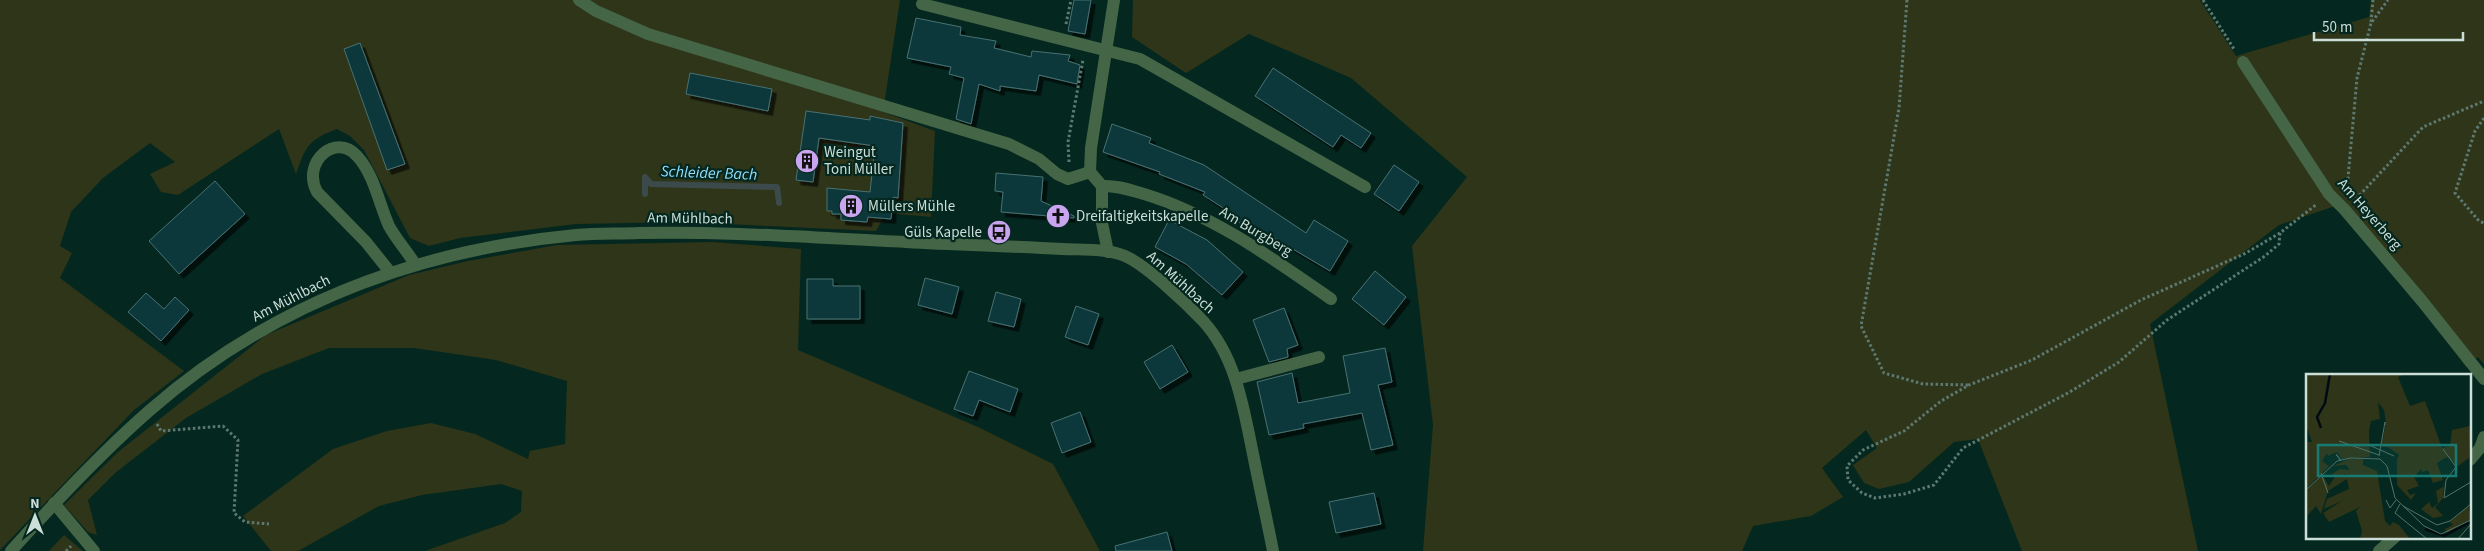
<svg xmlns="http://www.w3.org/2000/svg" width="2484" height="551" font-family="'Source Sans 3',sans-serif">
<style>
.green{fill:#2f3518}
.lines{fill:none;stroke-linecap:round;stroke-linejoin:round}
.stream{stroke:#3d4a4c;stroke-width:6}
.building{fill:#0a383a;stroke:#4a7173;filter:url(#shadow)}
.path{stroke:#5d7971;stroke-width:3;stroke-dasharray:2.5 2.5;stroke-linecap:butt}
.minor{stroke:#446546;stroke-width:12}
.labels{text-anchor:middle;stroke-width:4.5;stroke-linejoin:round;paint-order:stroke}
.poi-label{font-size:15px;fill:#cbded7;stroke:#04281f;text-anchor:start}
.street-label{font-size:15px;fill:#cbded7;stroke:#04281f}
.water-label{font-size:16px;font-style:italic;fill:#92dfff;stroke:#04281f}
.inset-river{fill:none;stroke:#000a11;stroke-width:2.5}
.inset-road{fill:none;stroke:#547169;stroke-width:1}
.view{fill:#187b73;fill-opacity:0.15;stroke:#187b73;stroke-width:2.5}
.inset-edge{fill:none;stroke:#cbded7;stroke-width:2.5}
</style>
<defs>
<filter id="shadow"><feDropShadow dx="4.5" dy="4.5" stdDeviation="0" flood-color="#0009"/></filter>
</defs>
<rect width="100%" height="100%" fill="#04281f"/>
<!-- green -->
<g class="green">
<path d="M0,0h900l-17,112 52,19 -4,86 -45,-4 -10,18 -195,-9 -105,2 -116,14 -31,8 -19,-8 -46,-88 -14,-14 -13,-7c-29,11 -31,17 -41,45l-17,-45 -101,66 -17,-3 -11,-18 25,-12 -25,-19 -47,35 -32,34 -11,34 12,7 -12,25 124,93 -50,39 -134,140z"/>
<path d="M1133,0h1067l36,56 133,-39 2,-17h113v364l-6,-7 -12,10 -87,-118 -41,-44 -59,20 -129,99 48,227h-176l-44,-112 -24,3 -45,40 -30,7 -15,-6 -11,-18 24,-17 -11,-18 -44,38 21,29 -32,19 -58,10 -11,25h-319l10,-126 -21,-179 55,-69 -116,-99 -102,-44 -63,39 -54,-36z"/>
<path d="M712,242l89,7 -3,101 180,77 75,37 47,87h-675l80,-28 16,-11 1,-21 -21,-7 -79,11 -43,11 -81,45h-27l-28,-35 90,-67 54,-18 44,-8 44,11 53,25 2,-8 35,-7 2,-63 -71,-21 -82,-12h-85l-67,26 -76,44 -71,55 -27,27 9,35 -9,-3 -24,-27 54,-53 148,-117 143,-60 59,-14 89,-16z"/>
<path d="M64,535l19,16h-34z"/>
</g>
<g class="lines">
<!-- stream -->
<path class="stream" d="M645,194v-17l6,7 126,3 2,16"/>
</g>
<!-- building -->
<g class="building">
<path d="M1074,0h17l-6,34 -17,-3z"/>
<path d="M916,18l45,9 -1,8 36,6 -2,7 37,9 1,-6 38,4 -2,6 12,4 -3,19 -38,-9 -3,16 -36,-5v5l-21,-7 -8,40 -15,-5 8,-41 -15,-4 2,-7 -44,-9z"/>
<path d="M360,43l45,121 -18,6 -43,-121z"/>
<path d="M1273,68l98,65 -10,15 -20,-13 -8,12 -78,-51z"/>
<path d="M690,73l82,16 -4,22 -82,-17z"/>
<path d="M806,111l64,9v-4l33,7 -5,75 -5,-1 -2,22 -23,-2 -1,5 -26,-2v-6h-9v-3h-5v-23l43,4 5,-46 -56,-8 -6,44 -17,-2z"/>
<path d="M1112,124l39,14 -2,5 55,22 102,68 8,-13 34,21 -18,30 -59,-35 -3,6 -31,-21 2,-3 -36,-23 2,-3 -46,-18 1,-2 -57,-20z"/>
<path d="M1394,165l25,17 -20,29 -25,-17z"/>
<path d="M996,173l47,4 -2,24 33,15v2l-73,-6 2,-20 -8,-1z"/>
<path d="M215,181l30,33 -66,60 -30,-33z"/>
<path d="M1169,220l38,20 36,32 -21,23 -36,-31 -31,-17z"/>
<path d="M1375,271l31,26 -22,28 -32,-26z"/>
<path d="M925,278l34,9 -7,27 -34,-9z"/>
<path d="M807,279h26v7h27v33h-53z"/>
<path d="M996,292l25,7 -7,28 -26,-6z"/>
<path d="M146,293l18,16 11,-12 14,13 -28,31 -33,-29z"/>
<path d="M1076,306l23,8 -11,31 -23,-8z"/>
<path d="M1284,308l14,37 -11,4 1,8 -19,5 -16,-42z"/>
<path d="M1172,345l16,27 -28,17 -16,-27z"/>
<path d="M1385,348l7,34 -14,3 15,60 -22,5 -9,-37 -59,11 1,4 -35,7 -12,-53 35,-9 6,30 52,-10 -7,-37z"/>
<path d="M969,371l49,18 -8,23 -31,-12 -6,16 -19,-7z"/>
<path d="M1080,412l11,30 -29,11 -11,-30z"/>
<path d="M1374,493l7,31 -45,9 -7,-31z"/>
<path d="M1167,532l5,19h-56l-1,-5z"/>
</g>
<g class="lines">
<!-- path -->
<g class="path">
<path d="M1907,0l-8,108 -38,218 23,47 39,11 46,1"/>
<path d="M2203,0l31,49"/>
<path d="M2371,22l2,-22"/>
<path d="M1066,24l5,-24"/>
<path d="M2484,118l-9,13 -20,62 24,28 5,2"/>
<path d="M1069,162l-1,-20 15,-82"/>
<path d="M2347,189l10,-111 14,-55 17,-23"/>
<path d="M2356,199l67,-72 61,-26"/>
<path d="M2280,233l-1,11 -14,12 -98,64 -48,42 -51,31 -105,55 -29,37 -30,9 -29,4 -13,-5 -14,-13 -1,-14 16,-16 41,-19 37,-30 28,-16 63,-25 109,-60 105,-47 34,-20 37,-29"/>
<path d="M157,424l4,7 62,-5 15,14 -4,73 11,9 24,2"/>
<path d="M66,551l5,-5"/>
</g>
<!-- minor -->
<g class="minor">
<path d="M579,0l17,11 52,23 361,110 30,15 18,15 11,5 22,-7"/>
<path d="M922,4l218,55 225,128"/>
<path d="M2243,62l86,132 16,16 77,91 62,78"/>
<path d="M1102,186c14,-1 28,4 42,8 69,21 128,64 187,105"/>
<path d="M1108,252l-6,-29v-37l-12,-14 1,-24 23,-148"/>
<path d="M390,272l-24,-30 -49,-50c-16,-30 19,-60 40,-36 17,18 22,48 32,70 7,13 18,25 26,38"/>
<path d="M1236,379l83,-22"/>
<path d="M2470,460l10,-12 4,-11"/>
<path d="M54,503l40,48"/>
<path d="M11,551c44,-49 89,-97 138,-140 121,-106 268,-161 427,-176 21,-2 42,-1 63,-2 89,-2 178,5 267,9 52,3 104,4 156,7 20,1 44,-1 63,7 21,9 61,47 78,65 34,37 41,90 51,138 6,30 13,61 19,92"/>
<path d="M2379,551l16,-14"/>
</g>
</g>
<!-- icons -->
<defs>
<g id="building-disc" transform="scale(1.25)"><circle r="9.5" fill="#c8a5ee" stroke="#04281f"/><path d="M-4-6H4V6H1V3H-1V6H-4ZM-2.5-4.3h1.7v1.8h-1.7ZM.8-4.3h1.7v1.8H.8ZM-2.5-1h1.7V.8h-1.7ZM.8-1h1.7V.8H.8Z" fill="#111"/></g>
<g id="church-disc" transform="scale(1.25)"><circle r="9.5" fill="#c8a5ee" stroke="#04281f"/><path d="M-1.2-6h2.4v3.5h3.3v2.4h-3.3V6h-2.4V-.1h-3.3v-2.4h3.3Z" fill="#111"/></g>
<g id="bus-disc" transform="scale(1.25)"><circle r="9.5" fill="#c8a5ee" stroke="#04281f"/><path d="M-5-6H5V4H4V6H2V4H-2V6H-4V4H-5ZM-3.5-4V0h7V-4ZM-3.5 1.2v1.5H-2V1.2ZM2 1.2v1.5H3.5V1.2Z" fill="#111"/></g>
</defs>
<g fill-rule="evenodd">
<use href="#building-disc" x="807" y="161"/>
<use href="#building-disc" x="851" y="206"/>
<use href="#church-disc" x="1058" y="216"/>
<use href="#bus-disc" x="999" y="232"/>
</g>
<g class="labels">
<!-- poi labels -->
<g class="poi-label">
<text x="824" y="157">Weingut<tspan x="824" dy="17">Toni Müller</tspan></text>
<text x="868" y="211">Müllers Mühle</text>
<text x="1076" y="221">Dreifaltigkeitskapelle</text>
<text x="982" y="237" text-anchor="end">Güls Kapelle</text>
</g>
<!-- street labels -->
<g class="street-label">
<text transform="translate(2370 214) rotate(49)" y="5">Am Heyerberg</text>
<text transform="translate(690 218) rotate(1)" y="5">Am Mühlbach</text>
<text transform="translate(1256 231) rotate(31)" y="5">Am Burgberg</text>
<text transform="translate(1181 282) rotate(42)" y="5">Am Mühlbach</text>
<text transform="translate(291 298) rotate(-27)" y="5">Am Mühlbach</text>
</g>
<!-- water labels -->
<g class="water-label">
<text transform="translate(709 172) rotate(2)" y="6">Schleider Bach</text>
</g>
</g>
<!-- overview -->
<g transform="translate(2306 374)">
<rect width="165" height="165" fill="#04281f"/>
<path d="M0,0h99l-7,3 12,29 15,-5 17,47 8,-2 2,-16 18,-4 1,-4 -2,36 -11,8 -10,-9 -3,1 -8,5 6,17 -10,3 -5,-13 -6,2 -1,-3 -7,8 5,9 -12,4 3,5 6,-2 -5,7 -14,-15v-26l2,-4 -11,-8h-7l5,-24 -2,-13 -6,-8 2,17 -9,2 -2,9 1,27 -28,2 -5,-7 -9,4 -1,-3 -5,8 7,5 -23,23v-47h6l-6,-17zM43,85h14v6l14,6 8,50 5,5 3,-4 6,3 11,14h-50l2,-8 -6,-20 4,-4 -31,15 -6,-9 19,-12 -18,8 3,-10 22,-10 -2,-10 -19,12 -7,23 -5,-8 -10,11v-26l16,-16 7,11 6,-9 12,-3 -13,2 -2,-2 8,-5 10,1 -4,-5 -13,1zM138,108l-1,16 -8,9 8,9 -10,2 -12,-9 8,-7 3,6 6,-5 -2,-12 7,-4zM162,132l3,13 -24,14 -2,-4 8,-4 -3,-3z" fill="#2f3518"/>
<path class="inset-river" d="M15,54l-4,-11 8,-14 5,-29M119,155l19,7 26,-14"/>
<path class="inset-road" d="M33,67l40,14M63,71l25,11M137,75l13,18 -10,13 -2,18 27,-16M73,82l6,-34v3M34,86l-4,-6 5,6M15,99l7,20M0,116l31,-29 14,-3 29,1 7,7 8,32 29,28 17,8 30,-14M80,126l4,8 6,-8M94,130l-5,9 32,26M97,132l34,19 13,-4 21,-17M152,165l13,-15"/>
<path class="view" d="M12,71h138v31h-138z"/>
<rect width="165" height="165" class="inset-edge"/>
</g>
<!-- north arrow -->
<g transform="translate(35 516)" stroke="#04281f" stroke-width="4" paint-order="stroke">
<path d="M0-4L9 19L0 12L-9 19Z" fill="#cbded7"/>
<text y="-8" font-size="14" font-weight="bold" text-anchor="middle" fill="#cbded7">N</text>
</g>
<!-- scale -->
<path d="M2314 32v8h149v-8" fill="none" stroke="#cbded7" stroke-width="2.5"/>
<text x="2322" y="32" font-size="15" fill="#cbded7" stroke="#04281f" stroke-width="4" paint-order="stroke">50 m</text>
</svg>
